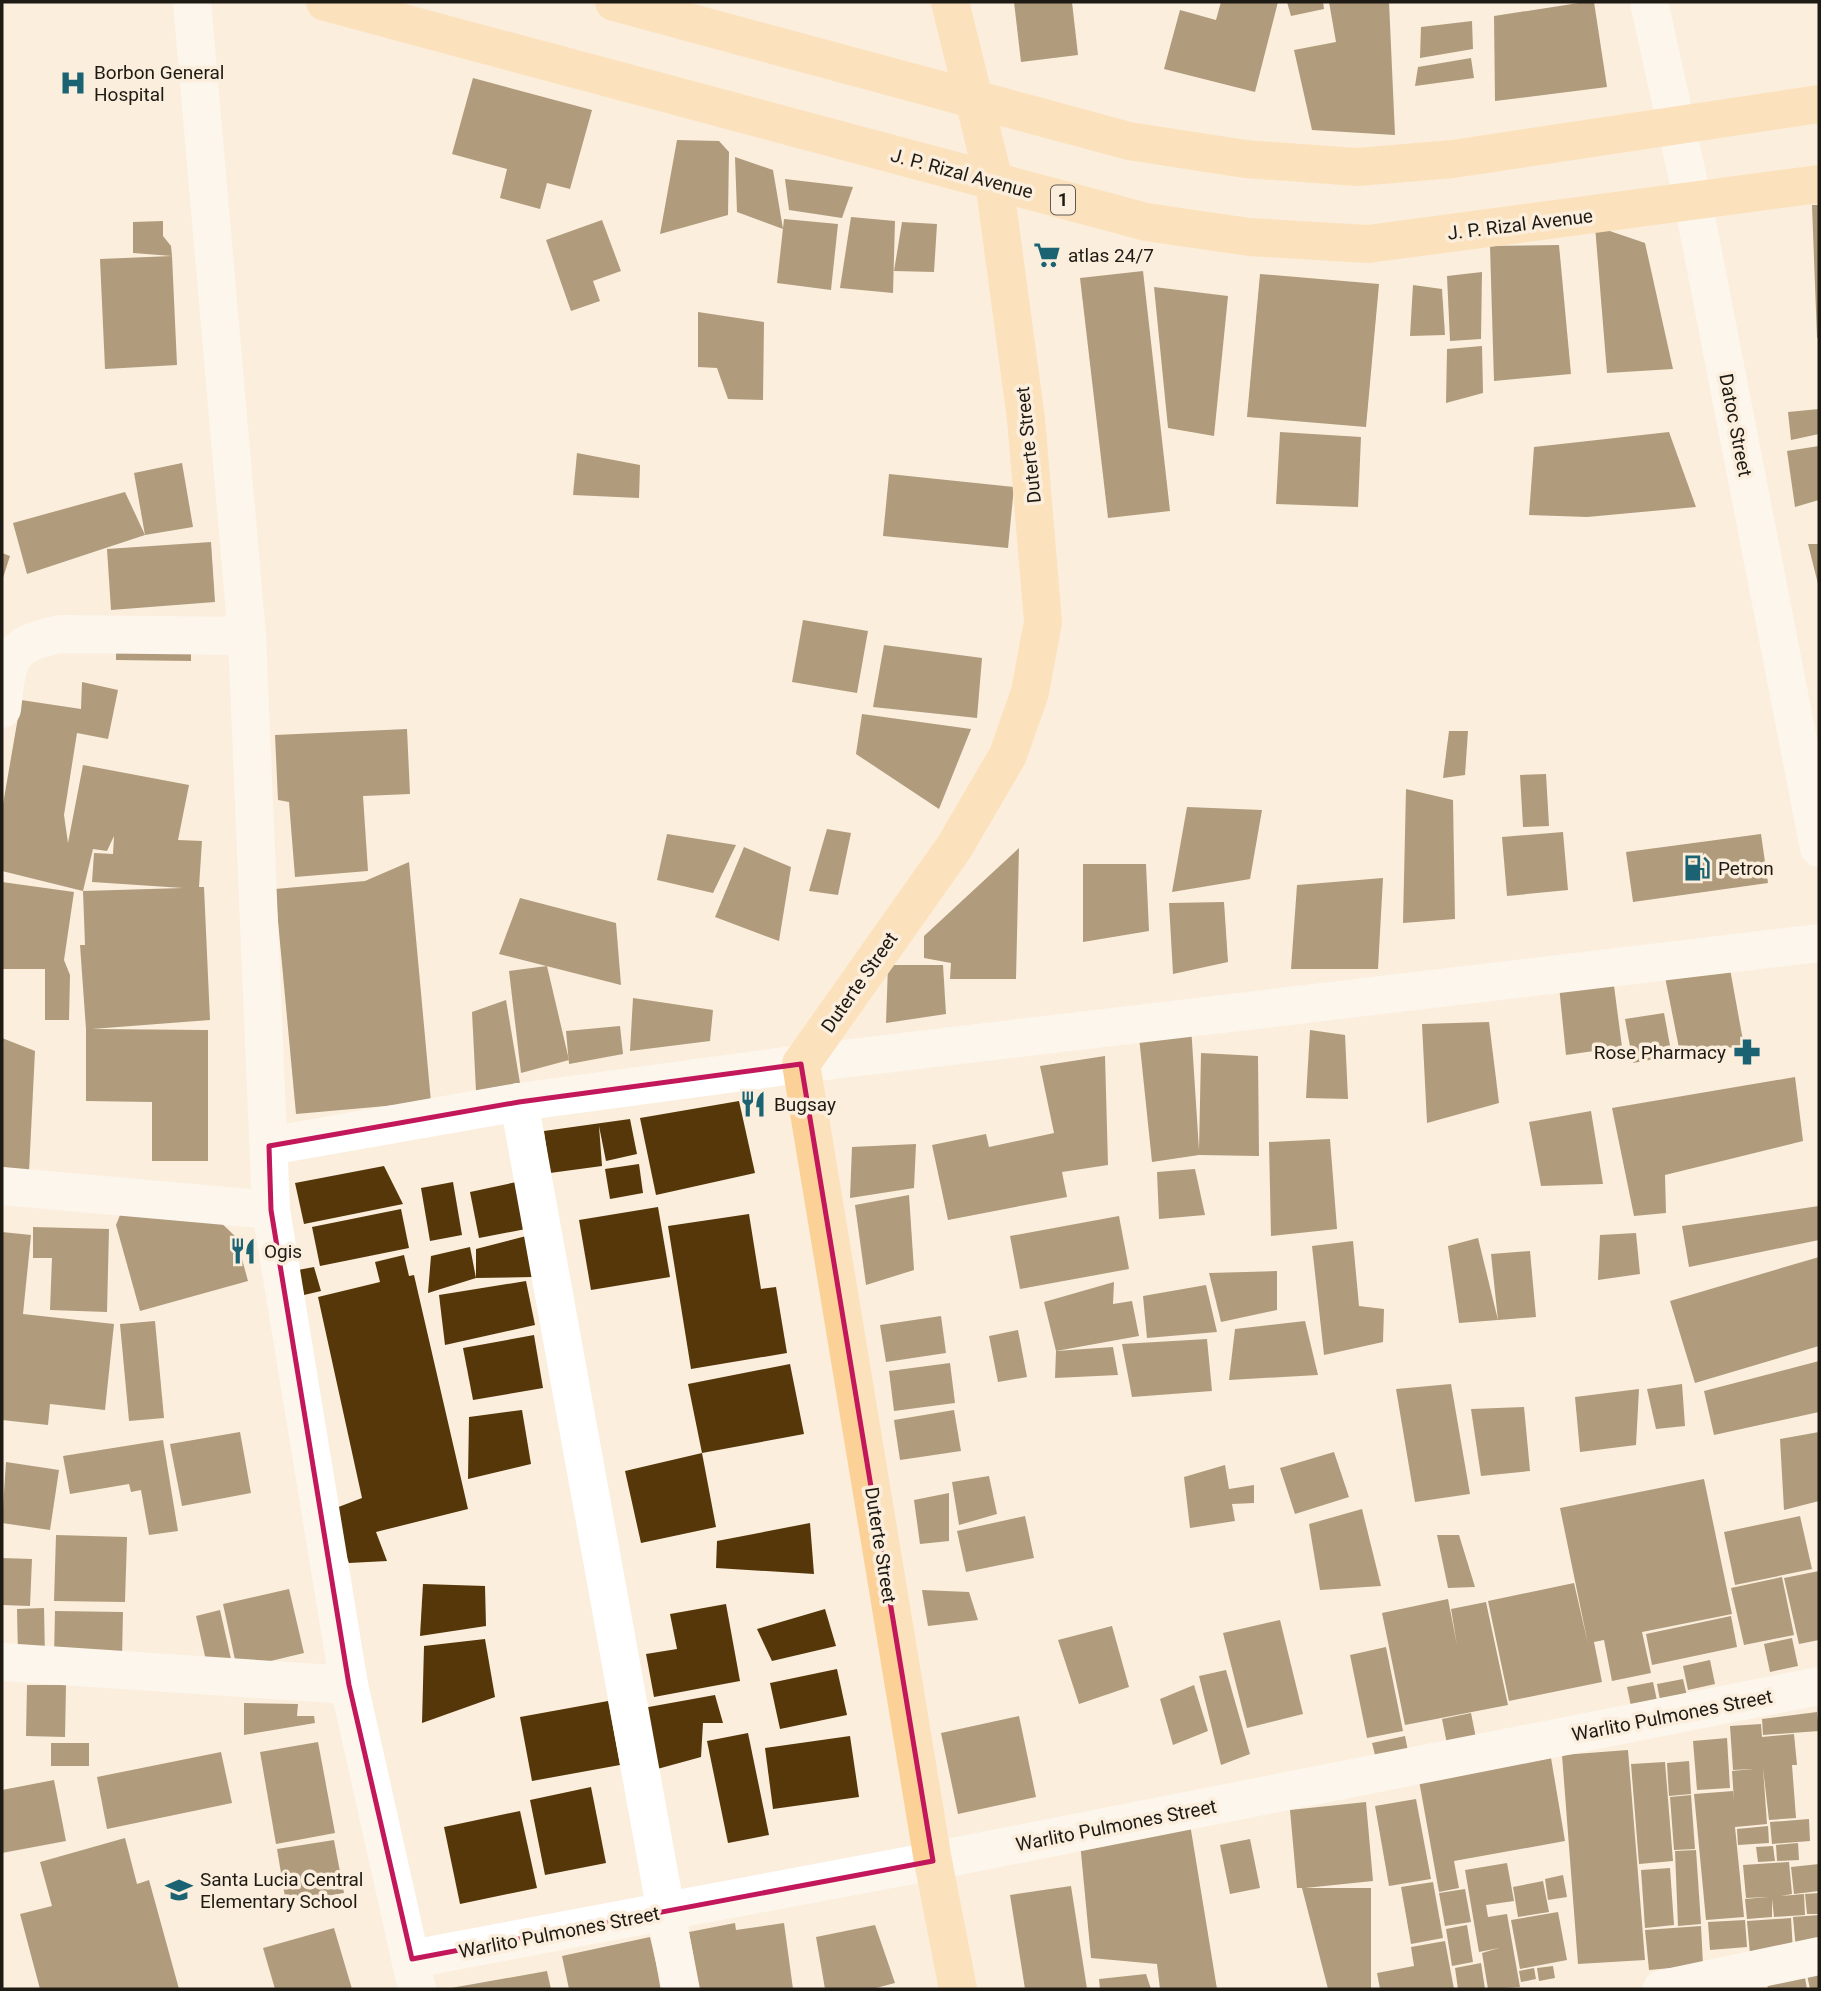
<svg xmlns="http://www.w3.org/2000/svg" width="1821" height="1991" font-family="Roboto,sans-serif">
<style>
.building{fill:#55370a}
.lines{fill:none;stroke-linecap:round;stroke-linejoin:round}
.minor{stroke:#fff;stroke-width:38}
.major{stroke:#fcd197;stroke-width:38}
.marked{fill:none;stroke:#c2185b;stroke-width:5;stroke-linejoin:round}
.labels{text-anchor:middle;stroke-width:7;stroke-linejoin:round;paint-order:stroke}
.shield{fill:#fbeedd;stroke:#605a50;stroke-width:2}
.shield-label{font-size:18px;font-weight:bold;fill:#1e1a14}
.poi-label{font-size:19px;fill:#1e1a14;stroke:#fbeedd;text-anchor:start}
.street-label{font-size:19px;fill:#1e1a14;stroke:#fbeedd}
</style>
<rect width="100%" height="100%" fill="#fbeedd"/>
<!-- building -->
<g class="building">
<path d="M1014,2h58l6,53 -57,7z"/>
<path d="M1221,2h57l-23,90 -91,-23 16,-59 36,10z"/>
<path d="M1287,2h36l1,7 -33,7z"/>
<path d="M1329,2h60l6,133 -83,-5 -18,-80 42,-8z"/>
<path d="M1585,2h9l13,85 -112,14 -1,-85z"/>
<path d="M1472,21l1,28 -53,9 1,-31z"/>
<path d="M1471,58l3,20 -59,8 3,-19z"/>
<path d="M473,78l119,32 -22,79 -23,-6 -7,26 -40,-11 7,-29 -55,-15z"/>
<path d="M677,140l42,1 10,11 -1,63 -68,19z"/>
<path d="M735,157l38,13 10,59 -46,-17z"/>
<path d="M785,179l68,8 -11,31 -53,-8z"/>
<path d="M1812,205h7v133h-2z"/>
<path d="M851,217l44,4 -2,72 -53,-5z"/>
<path d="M784,219l54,5 -7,66 -54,-7z"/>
<path d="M602,220l19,51 -28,10 7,20 -29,10 -25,-71z"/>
<path d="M163,221v15l8,10 1,10 5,109 -72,4 -5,-110 72,-3 -39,-3v-31z"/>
<path d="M902,222l35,2 -3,48 -40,-1z"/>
<path d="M1595,226l50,17 28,126 -66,4z"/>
<path d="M1559,245l12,129 -77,7 -4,-135z"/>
<path d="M1143,271l27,240 -62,7 -28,-240z"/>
<path d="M1482,272l-1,67 -31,2 -3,-65z"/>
<path d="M1260,274l119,10 -13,143 -119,-10z"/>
<path d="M1413,285l29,4 3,46 -35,1z"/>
<path d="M1154,287l74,9 -14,140 -46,-8z"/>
<path d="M698,312l66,10 -1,78 -35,-1 -11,-31 -19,-1z"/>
<path d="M1482,346l1,47 -37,10 1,-54z"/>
<path d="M1819,409v25l-28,6 -3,-28z"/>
<path d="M1280,432l81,5 -3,70 -82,-3z"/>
<path d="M1669,432l27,75 -109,10 -58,-2 5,-68z"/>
<path d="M1819,446v54l-24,7 -8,-56z"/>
<path d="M577,453l63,12 -1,33 -66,-3z"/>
<path d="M182,463l11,64 -48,8 -11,-62z"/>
<path d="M889,474l125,13 -6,61 -125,-12z"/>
<path d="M125,492l20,43 -118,39 -14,-51z"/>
<path d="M211,542l4,60 -104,8 -4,-61z"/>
<path d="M1808,544h11v40h-1z"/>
<path d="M2,553l8,3 -8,25z"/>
<path d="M803,620l65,11 -11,62 -65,-11z"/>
<path d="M116,645h75v16l-75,-1z"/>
<path d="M884,645l98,13 -5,60 -104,-11z"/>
<path d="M82,682l36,8 -10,49 -31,-6 -13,82 4,28 15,-78 106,20 -11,55 24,1 -3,46h5l6,133 -118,9 116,1v131h-56v-59l-66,-1v-72l-6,-84h5l-2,-54 100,-3 -91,-6 2,-29 19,1 1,-18 -7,15 -14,-2 -10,42 -81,-20v-61l19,-110 60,9z"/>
<path d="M862,714l109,15 -32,80 -83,-55z"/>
<path d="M407,729l3,65 -47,2 5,75 -73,6 -6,-75 -11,-2 -3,-65z"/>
<path d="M1449,731h19l-3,44 -22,3z"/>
<path d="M1546,774l3,52 -26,1 -3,-52z"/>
<path d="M1406,789l47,11 2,119 -52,4z"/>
<path d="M1187,807l75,3 -12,69 -78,13z"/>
<path d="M827,829l24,4 -13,62 -29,-4z"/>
<path d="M1563,832l5,58 -61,6 -5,-59z"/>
<path d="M667,834l69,11 -23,48 -56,-13z"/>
<path d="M1761,834l7,49 -135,19 -7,-50z"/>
<path d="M744,847l47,20 -12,74 -64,-24z"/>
<path d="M1019,848l-3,131h-66l1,-16 -27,-5v-22z"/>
<path d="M409,862l22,240 -135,12 -21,-225 90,-8z"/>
<path d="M1083,864h63l3,67 -66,11z"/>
<path d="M1383,878l-5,91h-87l6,-84z"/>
<path d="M2,882l72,10 -10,68 6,15 -1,45h-24v-51h-43z"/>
<path d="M520,898l96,25 5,62 -122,-31z"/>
<path d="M1224,902l4,60 -55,12 -4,-71z"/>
<path d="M888,965h55l3,49 -60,9z"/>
<path d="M547,966l22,94 -48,13 -12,-102z"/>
<path d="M1730,969l14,77 -64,7 -15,-76z"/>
<path d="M1613,978l9,69 -56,8 -7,-69z"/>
<path d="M633,998l80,12 -3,31 -80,10z"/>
<path d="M506,1000l14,83 -44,8 -4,-79z"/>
<path d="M1664,1013l8,43 -39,7 -8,-44z"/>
<path d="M1489,1022l10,81 -72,20 -5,-99z"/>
<path d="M620,1026l3,28 -54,10 -3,-33z"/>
<path d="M1191,1026l8,124 2,-97 57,3 1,100 -60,-1 -47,7 -13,-125z"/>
<path d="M1310,1030l35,5 3,64 -42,-1z"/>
<path d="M2,1038l33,13 -6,121 -27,-1z"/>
<path d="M1105,1056l3,109 -46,7 5,25 -119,23 -16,-75 54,-11 3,13 65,-14 -14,-67z"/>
<path d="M1795,1077l8,64 -138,34 1,38 -32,3 -22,-108z"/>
<path d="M739,1101l16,72 -99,22 -16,-77z"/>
<path d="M1591,1111l12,73 -62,2 -12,-64z"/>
<path d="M630,1119l7,35 -31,7 -7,-35 3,40 -52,7 -6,-42z"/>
<path d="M1330,1139l7,90 -66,7 -2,-94z"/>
<path d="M916,1144l-2,44 -64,10 2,-51z"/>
<path d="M639,1164l4,29 -33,6 -5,-30z"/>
<path d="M384,1166l19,38 -99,20 -9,-41z"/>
<path d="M1195,1169l10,46 -46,4 -2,-47z"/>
<path d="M526,1180l10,47 -57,11 -9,-46z"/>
<path d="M453,1182l9,53 -32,6 -9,-53z"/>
<path d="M909,1195l5,75 -48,15 -11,-80z"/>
<path d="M1819,1206v34l-130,27 -7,-41z"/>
<path d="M658,1207l12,70 -79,13 -12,-70z"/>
<path d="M401,1209l8,39 -89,18 -8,-39z"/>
<path d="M749,1214l12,75 15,-2 11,66 -96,16 -23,-143z"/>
<path d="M120,1215l97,4 19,18 12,44 -108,30 -24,-86z"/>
<path d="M1119,1216l10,53 -109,20 -10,-53z"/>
<path d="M33,1227l76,2 -2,83 -57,-2 2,-52h-19z"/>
<path d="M2,1232l29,3 -8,79 91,10 -9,86 -55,-6 -2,21 -46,-5z"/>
<path d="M1636,1233l4,41 -42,6 2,-45z"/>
<path d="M530,1235l3,42 -57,1 -48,15 3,-37 39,-9 6,31v-29z"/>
<path d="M1478,1238l20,82 -39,3 -11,-77z"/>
<path d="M1353,1241l6,65 25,3 -1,33 -59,13 -12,-109z"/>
<path d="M1530,1251l6,66 -38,3 -7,-66z"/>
<path d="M404,1255l5,21 5,-1 54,234 -92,23 11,29 -38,2 -21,-52 34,-13 -44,-201 62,-15 -5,-20z"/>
<path d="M1819,1257v89l-124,37 -25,-82z"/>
<path d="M314,1267l7,24 -17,4 -6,-25z"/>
<path d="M1277,1271v39l-56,12 -12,-49z"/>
<path d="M526,1281l9,44 -90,20 -6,-50z"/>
<path d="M1114,1282l-1,22 19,-3 7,35 -83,15 -12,-49z"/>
<path d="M1206,1285l11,47 -70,6 -4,-42z"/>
<path d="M941,1316l5,37 -60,9 -6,-37z"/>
<path d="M155,1321l9,97 -35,3 -9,-97z"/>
<path d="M1305,1321l13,54 -89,5 6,-51z"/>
<path d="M1018,1330l9,47 -29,5 -9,-46z"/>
<path d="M534,1335l9,53 -70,12 -10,-52z"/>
<path d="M1207,1339l5,52 -80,6 -10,-53z"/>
<path d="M1113,1347l5,28 -63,3 1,-27z"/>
<path d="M1819,1361v51l-105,23 -10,-44z"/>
<path d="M950,1363l5,40 -61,8 -5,-40z"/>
<path d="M790,1364l14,70 -102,19 14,74 -75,16 -16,-72 77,-18 -14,-69z"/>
<path d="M1451,1384l19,110 -55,8 -19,-113z"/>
<path d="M1682,1384l3,42 -29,3 -9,-40z"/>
<path d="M1639,1389l-3,56 -56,7 -5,-55z"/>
<path d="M1524,1407l6,64 -49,5 -10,-67z"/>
<path d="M522,1410l9,54 -63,15 1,-62z"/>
<path d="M954,1410l7,41 -61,9 -6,-40z"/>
<path d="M240,1432l11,61 -69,13 -12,-62z"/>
<path d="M1819,1432v69l-35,9 -4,-71z"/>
<path d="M163,1440l15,91 -29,4 -8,-45 -10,2 -2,-8 -59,10 -7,-38z"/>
<path d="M1334,1452l15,45 -54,17 -15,-46z"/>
<path d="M6,1462l53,8 -9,60 -48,-7z"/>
<path d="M1225,1465l4,24 25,-4v18l-22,1 3,17 -45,7 -6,-51z"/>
<path d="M989,1476l8,38 -38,11 -7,-43z"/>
<path d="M1704,1479l28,135 -90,18 9,41 -39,8 -8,-41 -10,2 8,40 -93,19 -21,-100 86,-18 14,61 -28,-136z"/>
<path d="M949,1493v48l-29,3 -6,-44z"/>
<path d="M1362,1509l19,77 -61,4 -11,-66z"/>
<path d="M1025,1516l9,42 -68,14 -9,-41z"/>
<path d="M1800,1516l12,53 -77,16 -11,-53z"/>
<path d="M810,1523l4,51 -98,-6 1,-27z"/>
<path d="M56,1535l71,2 -2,65 -71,-1z"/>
<path d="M1437,1535h22l16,52 -27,1z"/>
<path d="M2,1558l30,1 -2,47 -28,-1z"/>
<path d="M1819,1571v69l-20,4 -15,-66z"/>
<path d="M1782,1577l12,58 -50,10 -13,-57z"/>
<path d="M423,1584l62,2 1,40 -66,10z"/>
<path d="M289,1589l15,64 -67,16 -14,-65z"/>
<path d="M922,1590l47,2 9,28 -50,6z"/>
<path d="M1448,1599l9,46 -6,-36 35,-7 22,103 -103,20 -23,-112z"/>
<path d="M726,1604l14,77 -86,16 -8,-43 31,-5 -7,-35z"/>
<path d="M44,1608l1,49 -27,-1 -1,-47z"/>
<path d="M825,1609l11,37 -64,15 -15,-32z"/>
<path d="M220,1610l13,58 -24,6 -13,-58z"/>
<path d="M55,1611l68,1 -1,46 -68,-1z"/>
<path d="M1731,1616l6,31 -85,18 -6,-31z"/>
<path d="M1280,1620l23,94 -56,14 -24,-95z"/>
<path d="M1112,1626l17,61 -50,17 -21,-64z"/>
<path d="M1792,1638l6,28 -28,6 -6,-28z"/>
<path d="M485,1639l10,58 -73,26 2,-77z"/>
<path d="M1386,1647l17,84 -36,7 -17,-83z"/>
<path d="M1710,1660l5,24 -27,6 -5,-24z"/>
<path d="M837,1669l10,46 -67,14 -10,-46z"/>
<path d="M1226,1670l24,84 -29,11 -22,-89z"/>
<path d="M1683,1679l5,21 -27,5 -4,-21z"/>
<path d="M1653,1682l5,23 -26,6 -5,-24z"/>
<path d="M27,1685h39l-1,52 -39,-1z"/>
<path d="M1194,1685l14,46 -35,14 -13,-46z"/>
<path d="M715,1695l8,28h-20l-2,34 -51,14 -7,-63z"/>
<path d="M608,1701l12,64 -88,16 -12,-64z"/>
<path d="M244,1703l54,1 -1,12h17l1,7 -71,12z"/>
<path d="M1817,1712l2,19 -56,4 -1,-16z"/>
<path d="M1471,1713l5,25 -29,6 -5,-25z"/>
<path d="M1019,1716l17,81 -78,17 -17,-81z"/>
<path d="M1761,1724l1,13 32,-3 3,31h-5l4,53 -27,2 -6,-52 4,56 -32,3 9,90 -38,3 -12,-126 39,-3 1,10 -2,-30 21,-2 -20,1 -3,-44z"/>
<path d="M748,1733l21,102 -41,8 -21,-102z"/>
<path d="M850,1736l9,61 -86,12 -8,-61z"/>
<path d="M1405,1736l4,20 -32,7 -5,-20z"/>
<path d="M1727,1738l3,50 -33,2 -4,-49z"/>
<path d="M318,1742l17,91 -59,11 -16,-92z"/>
<rect x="51" y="1743" width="38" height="23"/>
<path d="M1628,1750l17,210 -67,4 -16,-209z"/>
<path d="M221,1752l11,51 -125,26 -10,-52z"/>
<path d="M1550,1752l15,89 -111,20 5,27 -20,4 -21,-117z"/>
<path d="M1689,1761l2,33 -22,2 -2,-33z"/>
<path d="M1665,1762l8,99 -34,3 -8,-100z"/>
<path d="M54,1780l12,61 -64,12v-63z"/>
<path d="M591,1787l15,76 -61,12 -15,-75z"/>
<path d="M1691,1795l4,54 -21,1 -4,-53z"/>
<path d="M1416,1799l15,80 -42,7 -14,-80z"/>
<path d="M1366,1802l7,79 -68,7h66v101h-43l-26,-101h-5l-7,-78z"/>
<path d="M520,1811l17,77 -77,16 -16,-77z"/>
<path d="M1809,1819l1,22 -38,3 -2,-22z"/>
<path d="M1190,1824l27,165h-57l-3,-25 -66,-6 -11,-116z"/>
<path d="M1768,1826l1,17 -31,2 -1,-16z"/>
<path d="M125,1838l12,46 12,-4 30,109h-139l-20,-75 32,-8 -12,-44z"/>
<path d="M1250,1839l10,49 -30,6 -10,-49z"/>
<path d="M334,1840l10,53 -58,10 -9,-54z"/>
<path d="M1798,1843l1,17 -22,1 -1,-16z"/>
<path d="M1773,1846l2,15 -17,1 -2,-15z"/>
<path d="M1696,1850l5,74 -23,2 -3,-75z"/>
<path d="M1789,1862l3,32 -11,2 23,-2 1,21 -31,2 -2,-18v18l-25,2 -2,-20 23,-2 -22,1 -3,-33z"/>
<path d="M1507,1863l7,38 -28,4 2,12 19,-3 13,73 -32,2 -6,-36 17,-5 -20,4 -14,-82z"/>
<path d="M1819,1864v27l-25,3 -3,-27z"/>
<path d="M1670,1868l4,57 -29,3 -4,-58z"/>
<path d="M1563,1875l4,22 -19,3 -3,-21z"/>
<path d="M1543,1881l6,31 -31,5 -5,-30z"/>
<path d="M1433,1882l10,56 -32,6 -10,-57z"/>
<path d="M1071,1886l16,103h-62l-15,-94z"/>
<path d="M1465,1889l6,33 -26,4 -6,-33z"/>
<path d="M1819,1893v21h-12l-2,-20z"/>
<path d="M1558,1912l9,48 -47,9 -9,-49z"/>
<path d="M1819,1915v33l-23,2 -3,-33z"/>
<path d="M1791,1918l2,33 -43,3 -3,-33z"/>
<path d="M1745,1920l2,27 -37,3 -2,-28z"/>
<path d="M735,1923l1,7 48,-7 9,66h-93l-11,-57z"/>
<path d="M875,1925l20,58 -23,6h-47l-9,-52z"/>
<path d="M1467,1925l6,37 -21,4 -6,-37z"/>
<path d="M1701,1926l2,39 -54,5 -4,-40z"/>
<path d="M334,1928l18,61h-77l-12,-41z"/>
<path d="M650,1937l12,52h-93l-7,-33z"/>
<path d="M1445,1941l9,48h-74l-3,-16 37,-7 -3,-19z"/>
<path d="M1481,1963l4,26h-27l-3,-21z"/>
<path d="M1819,1963v26h-9l-5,-24z"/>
<path d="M1553,1966l2,12 -16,3 -2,-13z"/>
<path d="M1534,1968l2,11 -15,3 -2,-11z"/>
<path d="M547,1971l4,18h-100v-1z"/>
<path d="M1804,1972l3,17h-39l-2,-10z"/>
<path d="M1146,1974l5,15h-51l-1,-10z"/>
</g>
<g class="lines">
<!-- minor -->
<g class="minor">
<path d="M192,2l55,634 24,574 78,475 68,304"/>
<path d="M1649,2l44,200 126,646"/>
<path d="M2,709c6,-50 4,-64 58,-75l187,2"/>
<path d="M519,1102l161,887"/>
<path d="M269,1146l250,-44 282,-38 1018,-121"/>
<path d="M2,1186l269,24"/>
<path d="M2,1662l347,23"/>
<path d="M412,1959l521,-98 886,-175"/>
<path d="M1662,1989l157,-33"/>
</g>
<!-- major -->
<g class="major">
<path d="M325,2l821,220 103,15 119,7 451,-60"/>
<path d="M614,2l515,139 116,18 112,8 96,-8 366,-55"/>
<path d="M950,2l44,179 32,238 17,203 -13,70 -22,63 -53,91 -154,218 132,797 25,128"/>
</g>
</g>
<!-- marked area -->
<path d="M0 0H1821V1991H0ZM801,1064l132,797 -521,98 -63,-274 -78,-475 -2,-64 250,-44z" fill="#fbeedd" fill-opacity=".55" fill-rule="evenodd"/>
<path class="marked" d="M801,1064l132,797 -521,98 -63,-274 -78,-475 -2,-64 250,-44z"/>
<!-- icons -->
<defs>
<g id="hospital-bare" transform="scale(2.1)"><path d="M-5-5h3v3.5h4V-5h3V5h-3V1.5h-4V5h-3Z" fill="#1b6372" stroke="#fbeedd" stroke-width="2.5" paint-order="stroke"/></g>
<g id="supermarket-bare" transform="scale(2.1)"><path d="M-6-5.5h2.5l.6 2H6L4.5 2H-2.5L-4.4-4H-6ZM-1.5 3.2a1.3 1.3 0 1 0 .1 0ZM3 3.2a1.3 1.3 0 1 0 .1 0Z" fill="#1b6372" stroke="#fbeedd" stroke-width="2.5" paint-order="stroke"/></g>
<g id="fuel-bare" transform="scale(2.1)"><path d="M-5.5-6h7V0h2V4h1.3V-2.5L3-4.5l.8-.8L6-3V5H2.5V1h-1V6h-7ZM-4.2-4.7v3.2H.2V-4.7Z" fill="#1b6372" stroke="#fbeedd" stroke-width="2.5" paint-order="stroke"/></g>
<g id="pharmacy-bare" transform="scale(2.1)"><path d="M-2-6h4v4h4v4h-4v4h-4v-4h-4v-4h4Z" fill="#1b6372" stroke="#fbeedd" stroke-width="2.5" paint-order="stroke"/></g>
<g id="restaurant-bare" transform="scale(2.1)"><path d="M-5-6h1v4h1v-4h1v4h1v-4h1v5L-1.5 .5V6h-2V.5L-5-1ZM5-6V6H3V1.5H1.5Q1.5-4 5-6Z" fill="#1b6372" stroke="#fbeedd" stroke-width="2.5" paint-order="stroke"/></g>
<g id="school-bare" transform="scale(2.1)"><path d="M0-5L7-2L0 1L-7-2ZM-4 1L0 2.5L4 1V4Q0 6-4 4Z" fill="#1b6372" stroke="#fbeedd" stroke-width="2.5" paint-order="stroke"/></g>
</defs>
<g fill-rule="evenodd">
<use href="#hospital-bare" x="73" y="83"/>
<use href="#supermarket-bare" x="1047" y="255"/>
<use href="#fuel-bare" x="1697" y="868"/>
<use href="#pharmacy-bare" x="1747" y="1052"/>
<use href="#restaurant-bare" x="753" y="1104"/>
<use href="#restaurant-bare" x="243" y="1251"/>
<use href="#school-bare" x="179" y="1890"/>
</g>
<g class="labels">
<!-- shield labels -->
<rect class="shield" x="1051" y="185.5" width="24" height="29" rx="5"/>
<g class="shield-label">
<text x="1063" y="206">1</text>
</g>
<!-- poi labels -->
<g class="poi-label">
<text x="94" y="79">Borbon General<tspan x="94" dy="22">Hospital</tspan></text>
<text x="1068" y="262">atlas 24/7</text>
<text x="1718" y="875">Petron</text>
<text x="1726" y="1059" text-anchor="end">Rose Pharmacy</text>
<text x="774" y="1111">Bugsay</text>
<text x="264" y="1258">Ogis</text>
<text x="200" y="1886">Santa Lucia Central<tspan x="200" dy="22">Elementary School</tspan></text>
</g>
<!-- street labels -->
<g class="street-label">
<text transform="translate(962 173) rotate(15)" y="7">J. P. Rizal Avenue</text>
<text transform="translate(1520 224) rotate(-7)" y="7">J. P. Rizal Avenue</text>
<text transform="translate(1736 425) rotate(79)" y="7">Datoc Street</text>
<text transform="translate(1028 445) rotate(-96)" y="7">Duterte Street</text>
<text transform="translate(859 982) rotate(-55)" y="7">Duterte Street</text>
<text transform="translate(881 1545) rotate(81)" y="7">Duterte Street</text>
<text transform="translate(1672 1715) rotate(-11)" y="7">Warlito Pulmones Street</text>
<text transform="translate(1116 1825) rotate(-11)" y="7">Warlito Pulmones Street</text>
<text transform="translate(559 1932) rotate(-11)" y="7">Warlito Pulmones Street</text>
</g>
</g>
<!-- border -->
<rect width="1821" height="1991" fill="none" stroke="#1e1a14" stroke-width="7"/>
</svg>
